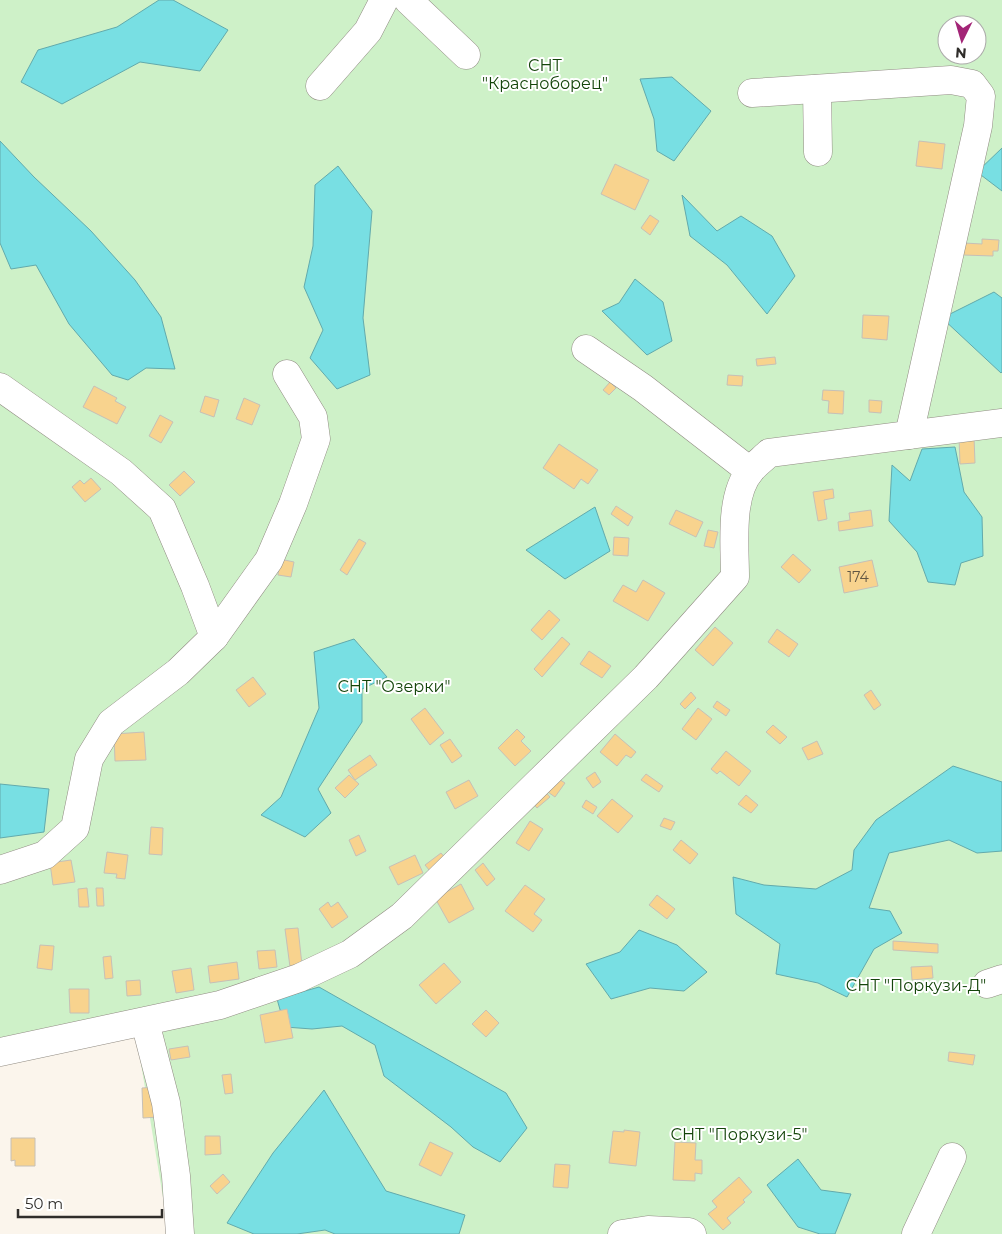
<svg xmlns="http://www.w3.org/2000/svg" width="1002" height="1234" font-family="Montserrat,sans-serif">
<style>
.green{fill:#cef1c8;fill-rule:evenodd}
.water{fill:#78dfe3;stroke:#62aaac}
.building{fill:#f8d38e;stroke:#c6c0b7}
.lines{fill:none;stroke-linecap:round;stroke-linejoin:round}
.minor-casing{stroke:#918c83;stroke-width:29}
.minor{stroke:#fff;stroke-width:28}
.labels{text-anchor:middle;stroke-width:4;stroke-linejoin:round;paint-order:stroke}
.number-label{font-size:14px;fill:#615643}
.park-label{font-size:16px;fill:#14450a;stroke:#fff}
</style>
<rect width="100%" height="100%" fill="#fbf5ec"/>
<!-- green -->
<path class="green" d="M0,0h1002v1234h-833l-36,-219 -133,32zM947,25h30v30h-30z"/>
<!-- water -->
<g class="water">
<path d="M159,0h14l55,30 -28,41 -60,-9 -78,42 -41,-22 17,-32 79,-23z"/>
<path d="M672,77l39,34 -37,50 -17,-10 -3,-32 -14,-40z"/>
<path d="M0,141l34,36 57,54 44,49 26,37 14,52 -29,-1 -18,12 -16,-5 -43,-51 -33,-59 -25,4 -11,-26z"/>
<path d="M1002,148v43l-25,-19z"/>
<path d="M338,166l34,45 -9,107 7,57 -33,14 -27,-31 13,-28 -19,-43 9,-41 2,-61z"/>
<path d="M682,195l35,36 24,-15 31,20 23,40 -28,38 -40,-49 -37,-29z"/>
<path d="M635,279l28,23 9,39 -25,14 -45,-44 17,-8z"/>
<path d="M994,292l8,6v74l-1,1 -59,-55z"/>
<path d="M955,447l9,45 18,25 1,39 -22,7 -6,22 -27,-3 -11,-30 -28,-31 3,-56 18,16 12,-32z"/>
<path d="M595,507l15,44 -45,28 -39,-29z"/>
<path d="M354,639l33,38 -25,12v33l-44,67 13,24 -26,24 -44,-22 20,-18 38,-89 -5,-56z"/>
<path d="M953,766l49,16v69l-25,2 -28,-13 -60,13 -20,55 21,3 12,22 -28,16 -27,48 -29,-14 -42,-9 4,-30 -44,-30 -3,-37 31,8 52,4 36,-19 2,-20 22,-30z"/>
<path d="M0,784l49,5 -5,43 -44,6z"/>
<path d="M639,930l38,15 30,27 -23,19 -34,-3 -39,11 -25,-35 34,-12z"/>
<path d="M319,987l187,106 21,35 -27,34 -27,-15 -22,-20 -67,-51 -9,-31 -33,-19 -30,3 -27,-2 -8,-28z"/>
<path d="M324,1090l62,101 79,24 -6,19h-124l-10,-4 -28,4h-43l-27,-11 46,-70z"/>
<path d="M798,1159l23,31 30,4 -16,40h-15l-22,-7 -31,-42z"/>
</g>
<!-- building -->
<g class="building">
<path d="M919,141l26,3 -3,25 -26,-3z"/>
<path d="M615,164l34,16 -14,30 -34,-16z"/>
<path d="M650,215l9,6 -9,14 -9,-7z"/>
<path d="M982,239l17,1 -1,11h-5v5l-30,-1 1,-12 18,1z"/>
<path d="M863,315l26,1 -2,24 -25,-2z"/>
<path d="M775,357l1,7 -19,2 -1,-7z"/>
<path d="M728,375l15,1 -1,10 -15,-1z"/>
<path d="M610,382l6,6 -7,7 -6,-5z"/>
<path d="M94,386l23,12 -2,3 11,6 -9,17 -34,-17z"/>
<path d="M823,390l21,1 -1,23 -15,-1 1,-12 -7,-1z"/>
<path d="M205,396l14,4 -5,17 -14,-5z"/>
<path d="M244,398l16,7 -8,20 -16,-6z"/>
<path d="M869,400l13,1 -1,12 -12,-1z"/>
<path d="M160,415l13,7 -12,21 -12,-7z"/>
<path d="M959,437h15l1,26 -15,1z"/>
<path d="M559,444l39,26 -10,14 -7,-5 -7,10 -31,-21z"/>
<path d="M184,471l11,11 -15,14 -11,-11z"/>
<path d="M91,478l10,11 -16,13 -13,-15 8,-7 4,4z"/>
<path d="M833,489l1,9 -10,2 3,19 -9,2 -5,-29z"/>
<path d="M616,506l17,11 -5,9 -17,-12z"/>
<path d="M676,510l27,12 -7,15 -27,-13z"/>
<path d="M871,510l2,16 -34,5 -1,-9 12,-2 -1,-7z"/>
<path d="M708,530l10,2 -4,16 -10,-2z"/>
<path d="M614,537l15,1 -1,18 -15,-1z"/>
<path d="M359,539l7,4 -19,32 -7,-5z"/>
<path d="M793,554l18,16 -12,13 -18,-16z"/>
<path d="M280,559l14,3 -3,15 -13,-2z"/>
<path d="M872,560l6,26 -34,7 -5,-26z"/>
<path d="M643,580l22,13 -17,28 -35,-20 10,-16 13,7z"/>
<path d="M549,610l11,10 -18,20 -11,-10z"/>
<path d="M715,627l18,16 -20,23 -18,-16z"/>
<path d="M777,629l21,15 -9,13 -21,-15z"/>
<path d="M562,637l8,7 -28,33 -8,-8z"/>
<path d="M589,651l22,15 -9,12 -22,-14z"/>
<path d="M253,677l13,17 -17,13 -13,-17z"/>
<path d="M871,690l10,15 -7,5 -10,-15z"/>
<path d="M691,692l5,6 -11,11 -5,-5z"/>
<path d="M717,701l13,9 -4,6 -13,-9z"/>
<path d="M425,708l19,25 -14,12 -19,-26z"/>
<path d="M698,708l14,11 -16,21 -14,-11z"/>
<path d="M773,725l14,12 -7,7 -14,-12z"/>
<path d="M517,729l8,8 -4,4 10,10 -16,15 -17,-18z"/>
<path d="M144,732l2,28 -31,1 -1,-27z"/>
<path d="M615,734l21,18 -5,6 -5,-3 -9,11 -17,-14z"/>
<path d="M450,739l12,17 -10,7 -12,-18z"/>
<path d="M817,741l6,13 -15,6 -6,-12z"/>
<path d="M726,751l25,20 -12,15 -19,-15 -3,3 -6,-5z"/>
<path d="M370,755l7,10 -22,15 -7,-10z"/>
<path d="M595,772l6,10 -8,6 -7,-10z"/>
<path d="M646,774l17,12 -4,6 -18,-12z"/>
<path d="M349,775l10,9 -14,14 -10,-10z"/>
<path d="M554,776l11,7 -10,14 -10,-7z"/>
<path d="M469,780l9,16 -23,13 -9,-17z"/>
<path d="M544,790l6,7 -13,11 -6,-7z"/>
<path d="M746,795l12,10 -7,8 -13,-9z"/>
<path d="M612,799l21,17 -15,17 -21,-17z"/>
<path d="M586,800l11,7 -4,7 -11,-7z"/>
<path d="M664,818l11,4 -4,8 -11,-4z"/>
<path d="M530,821l13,8 -14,22 -13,-8z"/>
<path d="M151,827l12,1 -1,27 -13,-1z"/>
<path d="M359,835l7,16 -10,5 -7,-16z"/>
<path d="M681,840l17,14 -8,10 -17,-14z"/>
<path d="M107,852l21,3 -3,24 -9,-1 1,-4 -13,-1z"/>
<path d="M441,853l5,6 -16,12 -5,-6z"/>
<path d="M415,855l8,18 -25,12 -9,-18z"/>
<path d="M71,860l4,22 -22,3 -3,-22z"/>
<path d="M483,863l12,16 -8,7 -12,-16z"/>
<path d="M461,884l13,25 -25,14 -14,-25z"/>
<path d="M525,885l20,14 -11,15 8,6 -9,12 -28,-21z"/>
<path d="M87,888l2,19h-10l-1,-18z"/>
<path d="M96,888h7l1,18h-7z"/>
<path d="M657,895l18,14 -8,10 -18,-14z"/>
<path d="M328,902l3,5 7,-5 10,15 -16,11 -13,-19z"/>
<path d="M298,928l4,37 -12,2 -5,-38z"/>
<path d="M893,941l45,3v9l-45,-3z"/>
<path d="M40,945l14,1 -2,24 -15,-2z"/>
<path d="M275,950l2,17 -18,2 -2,-18z"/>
<path d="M111,956l2,22 -8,1 -2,-22z"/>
<path d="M237,962l2,17 -29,4 -2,-17z"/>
<path d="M444,963l17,19 -25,22 -17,-19z"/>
<path d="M932,966l1,12 -21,2 -1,-13z"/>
<path d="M191,968l3,22 -18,3 -4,-22z"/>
<path d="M140,980l1,15 -14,1 -1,-15z"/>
<path d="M69,989h20v24h-19z"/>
<path d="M287,1009l6,29 -28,5 -5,-28z"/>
<path d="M486,1010l13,13 -13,14 -14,-13z"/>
<path d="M188,1046l2,11 -19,3 -2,-11z"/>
<path d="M949,1052l26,3 -2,10 -25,-4z"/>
<path d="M231,1074l2,19 -8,1 -3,-19z"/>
<path d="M157,1087l2,30 -16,1 -1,-30z"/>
<path d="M624,1130l16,2 -4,34 -27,-3 4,-32 11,1z"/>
<path d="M205,1136h15l1,18 -16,1z"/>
<path d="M11,1138h24v28h-20v-6l-4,1z"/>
<path d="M430,1142l23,11 -12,23 -22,-11z"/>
<path d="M675,1142l21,1 -1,17h7v14l-7,-1v8l-22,-1z"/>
<path d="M555,1164l15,1 -2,23 -15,-1z"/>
<path d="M223,1174l7,8 -13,12 -7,-8z"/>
<path d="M739,1177l13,15 -9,8 2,2 -18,16 4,5 -8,7 -15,-16 9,-7 -5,-6z"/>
</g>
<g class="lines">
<!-- minor casing -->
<g class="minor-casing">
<g id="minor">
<path d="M408,0l58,55"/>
<path d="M320,86l48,-55 16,-31"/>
<path d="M817,89l1,63"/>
<path d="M752,93l199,-13 21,4 9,12 -3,30 -69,309"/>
<path d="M586,349l57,39 107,83"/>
<path d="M0,387l121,85 41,37 33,77 19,51 -36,35 -67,51 -22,36 -14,69 -30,27 -45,15"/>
<path d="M214,637l55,-77 24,-56 23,-65 -3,-22 -26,-43"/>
<path d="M987,984l15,-5"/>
<path d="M145,1022l21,81 10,73 4,58"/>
<path d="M0,1052l220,-47 79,-27 51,-24 52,-38 244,-239 89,-100c0,-31 -6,-82 16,-107 5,-6 12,-11 18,-17l233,-30"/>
<path d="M622,1234l26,-4 41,2 3,2"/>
<path d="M916,1234l36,-77"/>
</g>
</g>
<!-- minor -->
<use href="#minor" class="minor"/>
</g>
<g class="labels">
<!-- number labels -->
<g class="number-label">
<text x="858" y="582">174</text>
</g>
<!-- park labels -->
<g class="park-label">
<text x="545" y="71">СНТ<tspan x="545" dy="18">"Красноборец"</tspan></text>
<text x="394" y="692">СНТ "Озерки"</text>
<text x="916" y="991">СНТ "Поркузи-Д"</text>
<text x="739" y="1140">СНТ "Поркузи-5"</text>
</g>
</g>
<!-- north arrow -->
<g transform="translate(962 40) rotate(185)"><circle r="24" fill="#ffffff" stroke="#acabaa"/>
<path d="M0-4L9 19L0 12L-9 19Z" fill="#a32577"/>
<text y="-8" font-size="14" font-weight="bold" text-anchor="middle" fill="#2f2d2a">N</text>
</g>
<!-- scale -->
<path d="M18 1209v8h144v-8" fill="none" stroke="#2f2d2a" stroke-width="2.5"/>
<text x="25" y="1209" font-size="15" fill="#2f2d2a" stroke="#ffffff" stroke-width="4" paint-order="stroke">50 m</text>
</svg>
